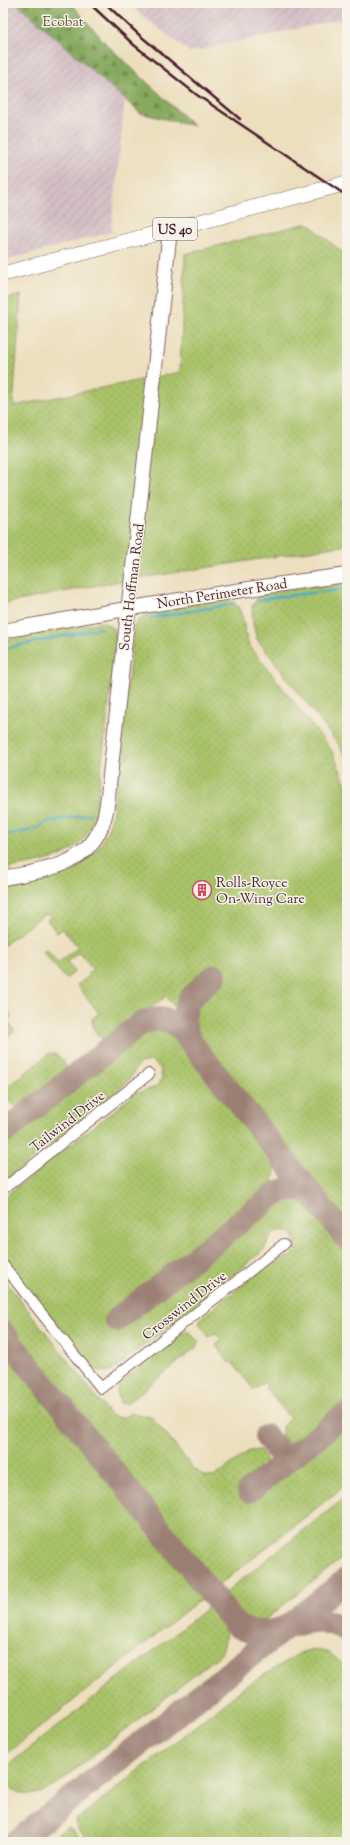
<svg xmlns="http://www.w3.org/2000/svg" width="350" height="1845" font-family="'Sorts Mill Goudy',serif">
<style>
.industrial{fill:url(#industrial-furrows)}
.grass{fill:url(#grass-dots);stroke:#7a714a}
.forest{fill:url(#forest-firs);stroke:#686444}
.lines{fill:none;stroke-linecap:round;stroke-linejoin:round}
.stream{stroke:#43a6c3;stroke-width:2.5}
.taxiway{stroke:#9b7f74;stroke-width:24}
.street-casing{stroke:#83625e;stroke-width:12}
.secondary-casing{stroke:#83625e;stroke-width:16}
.primary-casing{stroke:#83625e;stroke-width:16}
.street{stroke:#fff;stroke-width:10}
.secondary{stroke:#fff;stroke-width:14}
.primary{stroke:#fff;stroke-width:15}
.rail{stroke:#4a1f2b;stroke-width:2.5}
.labels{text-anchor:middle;stroke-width:3;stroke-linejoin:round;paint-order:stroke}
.shield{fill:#f7f3e8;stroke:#7e5f64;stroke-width:1}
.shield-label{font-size:13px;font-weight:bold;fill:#4a1f2b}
.park-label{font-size:14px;fill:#66503e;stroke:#f7f3e8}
.street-label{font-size:14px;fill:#4a1f2b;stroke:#f7f3e8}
.poi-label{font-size:14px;fill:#4a1f2b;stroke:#f7f3e8;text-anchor:start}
</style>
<defs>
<pattern id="industrial-furrows" width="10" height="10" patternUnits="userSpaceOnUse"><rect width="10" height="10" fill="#d2bec4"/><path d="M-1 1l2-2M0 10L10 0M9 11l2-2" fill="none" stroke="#b6a3a9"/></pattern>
<pattern id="grass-dots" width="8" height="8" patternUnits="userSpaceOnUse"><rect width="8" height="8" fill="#a9c369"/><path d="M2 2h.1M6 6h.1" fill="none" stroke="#93a75b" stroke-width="1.8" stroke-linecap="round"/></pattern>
<pattern id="forest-firs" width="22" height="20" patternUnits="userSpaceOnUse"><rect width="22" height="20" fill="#86a95d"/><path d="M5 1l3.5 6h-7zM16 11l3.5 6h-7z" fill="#70894d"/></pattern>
</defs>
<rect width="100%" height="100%" fill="#f7f3e8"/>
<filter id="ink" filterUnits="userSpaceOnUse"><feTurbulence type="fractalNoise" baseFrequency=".025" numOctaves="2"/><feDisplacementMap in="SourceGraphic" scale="8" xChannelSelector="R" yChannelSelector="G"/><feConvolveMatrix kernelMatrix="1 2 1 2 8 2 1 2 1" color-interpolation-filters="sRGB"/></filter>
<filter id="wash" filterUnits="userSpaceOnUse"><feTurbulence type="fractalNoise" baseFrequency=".012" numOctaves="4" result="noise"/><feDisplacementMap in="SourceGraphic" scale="16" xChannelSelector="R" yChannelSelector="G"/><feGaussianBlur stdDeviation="0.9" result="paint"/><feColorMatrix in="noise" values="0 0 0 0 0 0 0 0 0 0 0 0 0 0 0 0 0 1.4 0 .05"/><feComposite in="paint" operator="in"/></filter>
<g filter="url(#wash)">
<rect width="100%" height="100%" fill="#ecdfbe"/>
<!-- industrial -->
<g class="industrial">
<path d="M3,3h14l108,97 -14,132 -108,29z"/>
<path d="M129,3h218v15l-157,34 -46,-35z"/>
</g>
<!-- grass -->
<g class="grass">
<path d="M308,223l31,27 8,3v292l-249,40 -95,19v-304l18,-5 -8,111 167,-34 5,-118z"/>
<path d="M347,582v177l-8,-14 -82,-106 -4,-15 -1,-17 8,-14z"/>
<path d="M228,599c18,7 14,31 21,46l83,106 15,36v437l-181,-228 -57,45c-12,-4 -16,-10 -17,-22l7,-6 -22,-28 12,-9 -2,-2 6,-5 -14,-17 -12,10 8,10 -9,7 -24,-28 4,-2 12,14 20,-16 -15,-18 -6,4 -10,-13 3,-3 -3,-3 -3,2 -1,-1 -40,31v-60c53,-11 99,-13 110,-76l21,-183c4,-8 11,-13 19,-16z"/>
<path d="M103,622l11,7 3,8 -21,173c-10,50 -51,51 -93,59v-229z"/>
<path d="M3,1006l8,10 -4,5 8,10 -12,9z"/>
<path d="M153,1029l11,2 8,5 100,125 3,9 -2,12 -20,21 -146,116 9,10 146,-116c11,-3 20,-18 34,-14 4,1 8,5 11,6l40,51v149l-47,37 -12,1 -6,-6v-11l8,-8 -25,-31 2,-2 -2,-3 -11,8 -23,-29 -2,2 -13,-17 5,-7 -5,-6 -7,4 -10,-14 2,-5 69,-55 21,-7 5,-7v-7c-3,-11 -14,-14 -23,-9l-9,16 -6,6 -140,111c-12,9 -22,7 -31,-4l-84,-105v-59l133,-105 20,-6 6,-9 -2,-10 -8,-7 -13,2 -11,19 -125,100v-39l125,-99z"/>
<path d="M50,1053c13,2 16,11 17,22l-43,34c-14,-8 -17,-1 -17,-22z"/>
<path d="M3,1278l108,138 11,2 9,-5 20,3 42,52 11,8 10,1 35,-26 11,-1 6,8 -2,12 -22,18 9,11 96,-77v62l-133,105 -211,-267z"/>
<path d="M184,1331h4l11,11 -2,5 -71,57 -6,-1 -3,-11 3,-9z"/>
<path d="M3,1345l200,252 -200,160z"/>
<path d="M347,1496v58l-81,65c-23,5 -31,-4 -45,-21l1,-3z"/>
<path d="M210,1606c15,19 20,26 11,48l-168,133c-4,0 -9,5 -14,6 -19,5 -22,-3 -35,-8l-1,-16z"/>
<path d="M312,1649l18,4 17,15v174h-258l-13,-16v-6l170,-134 54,-33z"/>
<path d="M67,1827l6,3 11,12h-36z"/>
</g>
<!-- forest -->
<path class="forest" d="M17,3h54l35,41 88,82 -54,-13z"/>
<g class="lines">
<!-- stream -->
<g class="stream">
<path d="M259,601l9,-3 79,-9"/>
<path d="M150,618l83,-14"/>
<path d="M3,649l98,-21"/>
<path d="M3,834h11l22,-5 11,-7 44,-8"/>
</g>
<!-- taxiway -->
<g class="taxiway">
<path d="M189,1039c-14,-31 3,-45 26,-63"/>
<path d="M3,1133l136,-108c16,-9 30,-7 43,6l165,208"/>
<path d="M116,1320l158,-125c14,-9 26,-8 40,2"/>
<path d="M3,1333l234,293c41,22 66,-24 110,5"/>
<path d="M266,1436l20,25"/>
<path d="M249,1491l98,-78"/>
<path d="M16,1842l331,-263"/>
</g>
</g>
</g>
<g filter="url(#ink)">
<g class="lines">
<!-- street casing -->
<g class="street-casing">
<g id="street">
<path d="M3,1189l146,-115"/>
<path d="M3,1265l98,123 183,-144"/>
</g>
</g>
<!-- secondary casing -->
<g class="secondary-casing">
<g id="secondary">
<path d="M3,631c114,-21 229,-41 344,-56"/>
<path d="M3,878c37,-7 82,-11 98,-51 7,-15 7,-35 9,-51l60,-546"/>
</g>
</g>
<!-- primary casing -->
<g class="primary-casing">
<path id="primary" d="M3,274l344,-91"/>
</g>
<!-- street -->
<use href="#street" class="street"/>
<!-- secondary -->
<use href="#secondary" class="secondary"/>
<!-- primary -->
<use href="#primary" class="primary"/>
<!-- rail -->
<g class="rail">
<path d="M89,3l45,42 63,50 150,101"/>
<path d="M105,3l32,30 103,86"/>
</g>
</g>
</g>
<!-- icons -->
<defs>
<g id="building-ring" transform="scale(1)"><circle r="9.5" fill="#f7f3e8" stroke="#d1495b" stroke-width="1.5"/><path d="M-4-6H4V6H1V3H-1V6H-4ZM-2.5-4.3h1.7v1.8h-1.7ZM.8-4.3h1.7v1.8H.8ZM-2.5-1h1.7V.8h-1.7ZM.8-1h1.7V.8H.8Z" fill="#d1495b"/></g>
</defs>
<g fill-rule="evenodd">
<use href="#building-ring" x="202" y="890"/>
</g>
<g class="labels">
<!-- shield labels -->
<rect class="shield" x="153" y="218" width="44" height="22" rx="3"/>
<g class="shield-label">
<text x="175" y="234">US 40</text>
</g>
<!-- park labels -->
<g class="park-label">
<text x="63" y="26">Ecobat</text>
</g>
<!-- street labels -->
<g class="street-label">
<text transform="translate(131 587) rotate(-83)" y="5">South Hoffman Road</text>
<text transform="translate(222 593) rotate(-9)" y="5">North Perimeter Road</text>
<text transform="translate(67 1121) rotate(-38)" y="5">Tailwind Drive</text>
<text transform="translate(184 1305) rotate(-38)" y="5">Crosswind Drive</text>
</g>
<!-- poi labels -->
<g class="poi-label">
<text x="216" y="887">Rolls-Royce<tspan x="216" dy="16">On-Wing Care</tspan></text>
</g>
</g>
<!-- margin -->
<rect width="350" height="1845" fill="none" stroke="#f7f3e8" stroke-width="16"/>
</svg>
